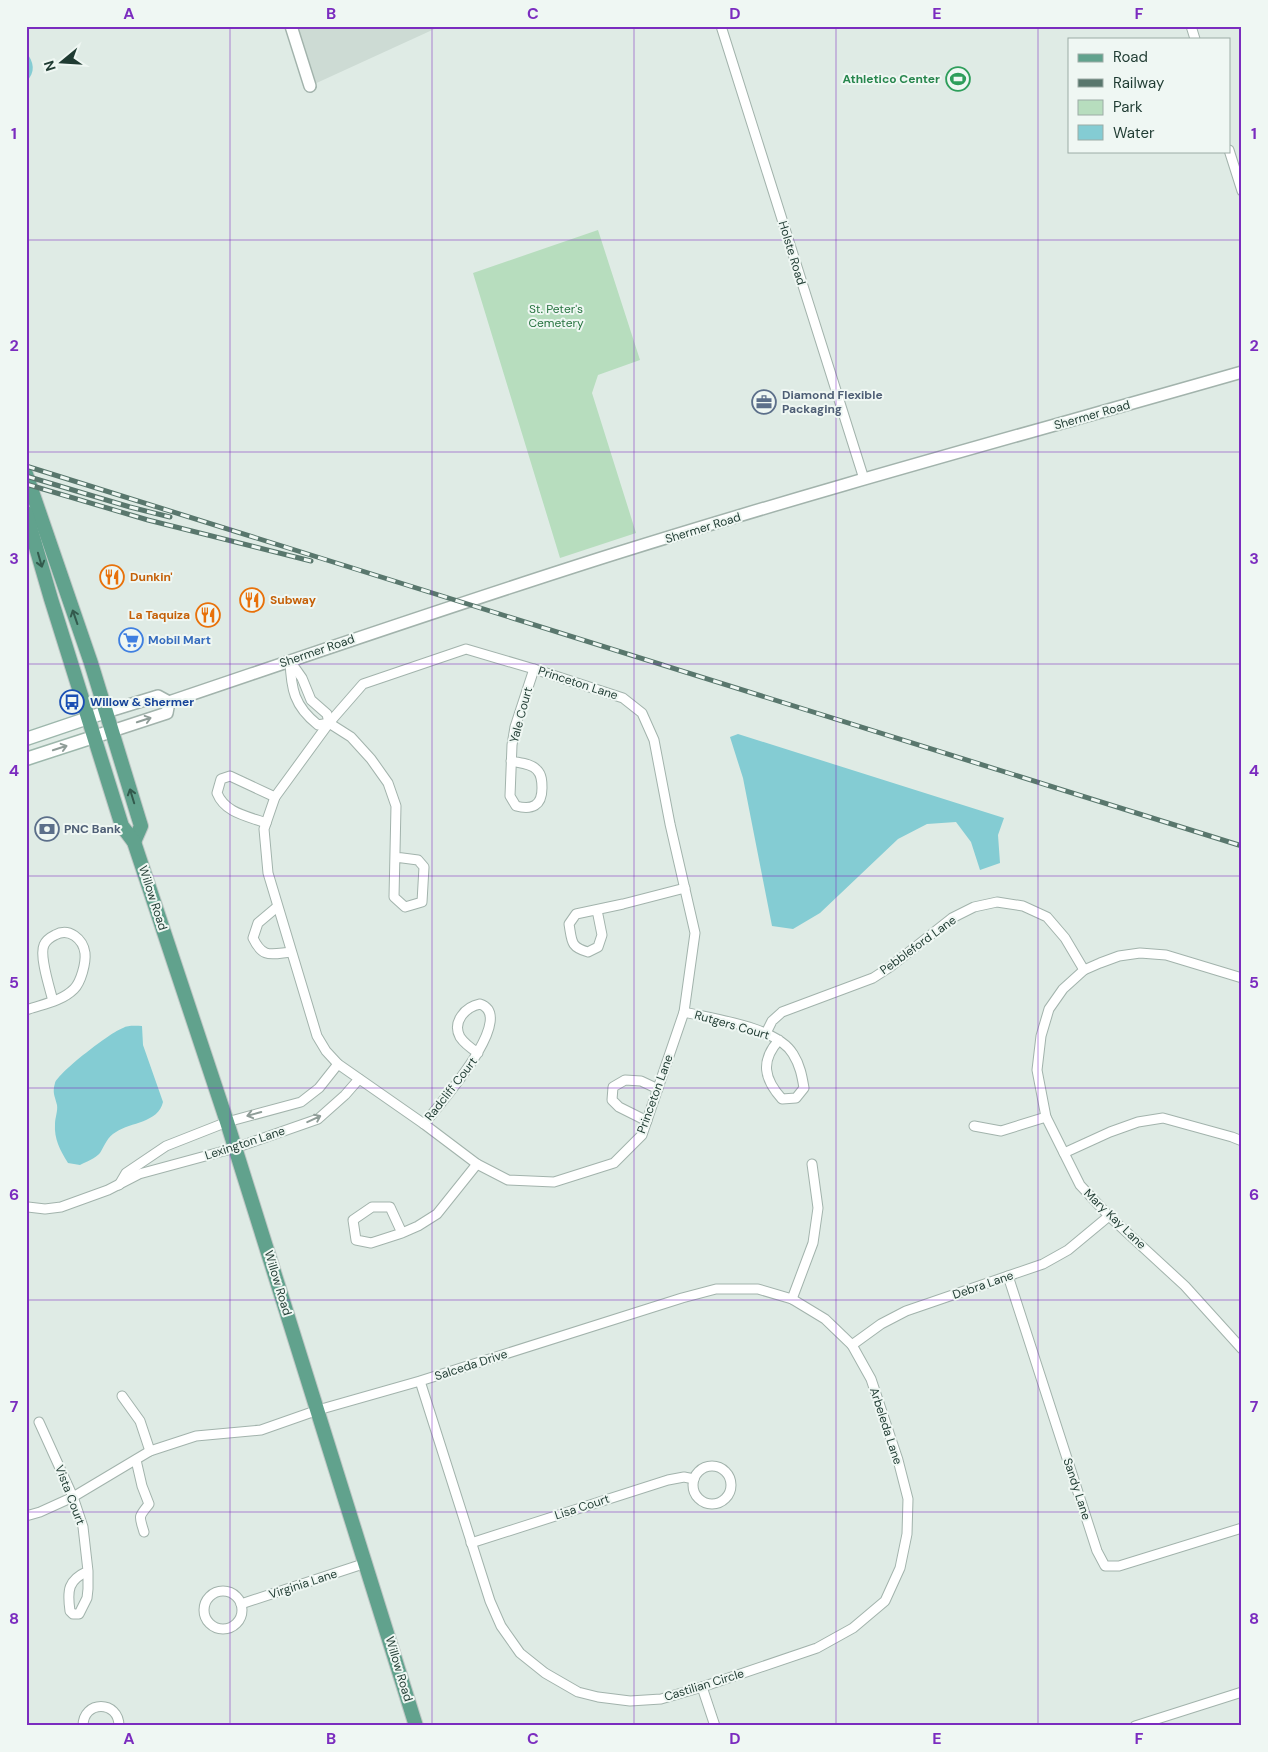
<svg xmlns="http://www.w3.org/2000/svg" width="1268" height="1752" font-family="'DM Sans',sans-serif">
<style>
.built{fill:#cddbd4}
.green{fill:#b7ddbe}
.water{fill:#84ccd3}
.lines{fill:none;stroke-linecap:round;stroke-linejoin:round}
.minor-casing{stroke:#a2b3ac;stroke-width:11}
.tertiary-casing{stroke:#a2b3ac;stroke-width:14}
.secondary-casing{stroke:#9db7ac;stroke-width:15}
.primary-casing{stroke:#c0c8c6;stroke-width:16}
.minor{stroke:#fff;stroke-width:9}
.tertiary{stroke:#fff;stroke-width:11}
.secondary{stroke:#fff;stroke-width:12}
.primary{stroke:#61a28d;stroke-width:14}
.rail-casing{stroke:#59776d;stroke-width:5}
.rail{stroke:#eff7f3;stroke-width:3;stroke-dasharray:9;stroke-linecap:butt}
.oneway{stroke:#335a4d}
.oneway2{stroke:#8f9d98}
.grid{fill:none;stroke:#7b2cbf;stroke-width:1;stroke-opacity:0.55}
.labels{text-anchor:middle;stroke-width:4;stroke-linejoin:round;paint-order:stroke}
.leisure-label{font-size:12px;font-weight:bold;fill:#27864d;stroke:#eff7f3;text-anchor:end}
.street-label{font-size:12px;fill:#1f3b32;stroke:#eff7f3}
.park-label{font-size:12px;fill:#287440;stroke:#eff7f3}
.service-label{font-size:12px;font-weight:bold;fill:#4e5e75;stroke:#eff7f3;text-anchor:start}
.food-label{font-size:12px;font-weight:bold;fill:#c56008;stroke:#eff7f3;text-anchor:start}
.shop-label{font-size:12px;font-weight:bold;fill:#366cbe;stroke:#eff7f3;text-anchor:start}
.transit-label{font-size:12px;font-weight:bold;fill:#164399;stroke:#eff7f3;text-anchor:start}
.neatline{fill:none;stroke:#7b2cbf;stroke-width:2}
.grid-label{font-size:16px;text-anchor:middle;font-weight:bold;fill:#7b2cbf}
</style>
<rect width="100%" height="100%" fill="#dfebe5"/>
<!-- built -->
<path class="built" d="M291,26h150l-131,60z"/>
<!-- green -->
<path class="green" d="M598,230l42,130 -42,15 -6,18 44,140 -76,25 -87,-285z"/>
<!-- water -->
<g class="water">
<path d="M26,52c8,10 10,20 0,30z"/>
<path d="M738,734l266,84 -6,17 2,28 -20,7 -9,-28 -15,-20 -29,2 -29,15 -78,74 -27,16 -21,-3 -29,-148 -13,-41z"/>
<path d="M142,1026l1,19 20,57c-5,21 -32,20 -47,30 -9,5 -11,13 -16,21 -4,5 -14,9 -20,12l-12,-2c-8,-13 -14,-24 -13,-39 0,-6 3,-13 2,-19 -2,-9 -5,-12 -2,-22 4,-11 56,-51 68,-55 5,-3 13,-2 19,-2z"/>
</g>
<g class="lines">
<!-- minor casing -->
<g class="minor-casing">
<g id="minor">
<path d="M721,26l143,453"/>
<path d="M1191,26l4,13"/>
<path d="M1229,150l13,41"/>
<path d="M466,649l68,20 89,29 19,15 12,27 16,84 25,109 -11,79 -42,123 -28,28 -60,19 -46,-2 -31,-16 -53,-40 -86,-60 -12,-13 -9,-15 -49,-163 -4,-44 11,-32 54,-74 34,-39z"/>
<path d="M290,660c1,29 4,46 28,65l11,-2 22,14 20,22 17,24 8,23 -2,91 11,10 17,-5 2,-35 -6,-7 -23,-3"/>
<path d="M290,661l12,17 9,22 16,14 2,9"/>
<path d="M511,761c8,2 20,2 26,9 5,5 5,12 5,18 0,18 -10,22 -26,18l-6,-10 2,-51 3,-18 19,-58"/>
<path d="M266,823c-19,-7 -41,-10 -49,-30l4,-14 9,-3 45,21"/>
<path d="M277,907l-19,16 -5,15c10,21 18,16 38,14"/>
<path d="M597,910l5,25 -4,12 -10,5c-18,-5 -16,-11 -19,-28l7,-10 47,-10 62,-16"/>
<path d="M1242,978l-76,-23 -26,-2 -21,3 -19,7 -16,7 -21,19 -14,20 -8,27 -4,34 9,47 34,68 29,31 76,70 57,63"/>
<path d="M26,1010l3,-1c15,-5 33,-8 45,-20 7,-7 12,-26 11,-36 -2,-14 -16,-26 -30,-18 -4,2 -9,5 -11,10 -5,11 6,44 9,56"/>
<path d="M684,1012c30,7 93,15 109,42 7,11 9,22 11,34l-8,10 -14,1c-18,-20 -22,-38 -3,-59"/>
<path d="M766,1033l6,-12 10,-9 91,-34 17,-11 62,-49 22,-11 23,-5 26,4 24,11 18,21 19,32"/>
<path d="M647,1121l-28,-14 -7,-7 1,-13 12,-7 16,1 17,8"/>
<path d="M424,1124c12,-16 95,-107 56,-120 -15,3 -28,18 -20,33 4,6 12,12 18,16"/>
<path d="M974,1126l27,5 45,-14"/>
<path d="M1064,1153l46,-21 28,-10 25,-4 69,19 10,4"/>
<path d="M119,1185l7,-12 40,-27 61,-24 74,-20 18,-14 19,-24"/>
<path d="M28,1207l17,2 16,-2 47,-17 31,-16 96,-26 83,-29 27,-24 14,-16"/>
<path d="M402,1233l-31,10 -15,-3 -3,-20 19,-13h18l12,26 16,-7 19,-12 40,-50"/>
<path d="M1008,1276l89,275 8,15h14l123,-38"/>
<path d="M792,1299l21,-56 5,-35 -6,-44"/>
<path d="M852,1345l29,-21 25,-13 137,-47 25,-14 41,-34"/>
<path d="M122,1396l18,25 10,30"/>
<path d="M39,1422l34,75 10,30 5,44v18l-1,9 -8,16h-6l-3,-3c-3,-21 -2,-31 18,-40"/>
<path d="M136,1460l6,26 7,18c-11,14 -10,11 -5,28"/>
<circle cx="712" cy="1485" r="19"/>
<path d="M26,1516l14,-4 33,-15 77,-46 46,-15 65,-6 57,-20 102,-29 262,-83 34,-9h42l34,10 33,20 27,26 19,34 27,81 10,39 -1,35 -7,34 -15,33 -32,27 -36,20 -115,39 -41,12 -31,2 -32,-4 -20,-5 -33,-19 -25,-20 -19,-27 -11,-25 -70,-220"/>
<path d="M471,1543l197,-63 16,-3 10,2"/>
<circle cx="223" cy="1610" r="19"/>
<path d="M241,1604l125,-41"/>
<path d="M702,1687l13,39"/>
<path d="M83,1726c0,-26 36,-26 36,0"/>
<path d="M1135,1726l107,-34"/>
</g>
</g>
<!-- tertiary casing -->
<g class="tertiary-casing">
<g id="tertiary">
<path d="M291,26l19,60"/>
<path d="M106,712l52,-16 11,6c148,-50 296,-101 445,-148 207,-65 418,-122 628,-182"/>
<path d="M112,731l55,-18 2,-11"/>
</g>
</g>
<!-- secondary casing -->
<g class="secondary-casing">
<g id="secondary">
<path d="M26,739l80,-27"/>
<path d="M26,759l86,-28"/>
</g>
</g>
<!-- primary casing -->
<g class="primary-casing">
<g id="primary">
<path d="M26,474l65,189 50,163 -7,16"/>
<path d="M26,513l25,86 71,227 12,16 93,280 189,604"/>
</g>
</g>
<!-- minor -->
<use href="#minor" class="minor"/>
<!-- tertiary -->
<use href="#tertiary" class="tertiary"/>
<!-- secondary -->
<use href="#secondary" class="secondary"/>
<!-- primary -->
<use href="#primary" class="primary"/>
<!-- rail casing -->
<g class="rail-casing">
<g id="rail">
<path d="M26,466l1216,380"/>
<path d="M26,476l104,31 40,10"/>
<path d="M26,484l122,36 163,41"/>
</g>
</g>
<!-- rail -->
<use href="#rail" class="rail"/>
</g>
<!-- one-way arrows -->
<defs><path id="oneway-shaft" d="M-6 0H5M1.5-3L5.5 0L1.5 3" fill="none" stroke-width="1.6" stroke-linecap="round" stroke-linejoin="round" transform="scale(1.25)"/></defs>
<g class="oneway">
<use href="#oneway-shaft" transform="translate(40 560) rotate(74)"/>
<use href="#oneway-shaft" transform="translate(75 617) rotate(-109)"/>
<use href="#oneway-shaft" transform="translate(132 796) rotate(-107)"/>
</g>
<g class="oneway2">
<use href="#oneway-shaft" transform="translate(144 720) rotate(-18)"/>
<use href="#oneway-shaft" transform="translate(60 748) rotate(-18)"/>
<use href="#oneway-shaft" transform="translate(254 1114) rotate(165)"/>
<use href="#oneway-shaft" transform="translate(314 1119) rotate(-25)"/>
</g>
<!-- grid -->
<path class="grid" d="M230,26v1700M432,26v1700M634,26v1700M836,26v1700M1038,26v1700M26,240h1216M26,452h1216M26,664h1216M26,876h1216M26,1088h1216M26,1300h1216M26,1512h1216"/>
<!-- icons -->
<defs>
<g id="stadium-ring" transform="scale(1.25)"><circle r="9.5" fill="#eff7f3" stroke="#2e9e5b" stroke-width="1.5"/><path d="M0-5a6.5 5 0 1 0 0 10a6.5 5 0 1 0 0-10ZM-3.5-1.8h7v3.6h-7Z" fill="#2e9e5b"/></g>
<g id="office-ring" transform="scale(1.25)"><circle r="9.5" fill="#eff7f3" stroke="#5c6f8a" stroke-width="1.5"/><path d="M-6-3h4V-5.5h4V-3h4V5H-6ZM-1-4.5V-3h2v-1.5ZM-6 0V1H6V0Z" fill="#5c6f8a"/></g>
<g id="restaurant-ring" transform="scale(1.25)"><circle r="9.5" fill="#eff7f3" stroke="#e8710a" stroke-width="1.5"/><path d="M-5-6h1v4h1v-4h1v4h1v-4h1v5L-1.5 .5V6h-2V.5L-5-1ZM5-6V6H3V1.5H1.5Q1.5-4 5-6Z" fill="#e8710a"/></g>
<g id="supermarket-ring" transform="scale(1.25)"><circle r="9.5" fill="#eff7f3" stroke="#3f7fe0" stroke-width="1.5"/><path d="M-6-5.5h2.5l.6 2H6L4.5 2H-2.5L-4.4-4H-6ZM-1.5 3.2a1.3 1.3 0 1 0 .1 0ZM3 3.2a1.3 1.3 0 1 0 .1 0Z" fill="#3f7fe0"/></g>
<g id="bus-ring" transform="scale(1.25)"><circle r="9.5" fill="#eff7f3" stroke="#1a4fb4" stroke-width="1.5"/><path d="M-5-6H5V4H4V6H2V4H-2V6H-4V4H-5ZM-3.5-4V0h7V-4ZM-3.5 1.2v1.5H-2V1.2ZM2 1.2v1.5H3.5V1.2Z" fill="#1a4fb4"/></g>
<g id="bank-ring" transform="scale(1.25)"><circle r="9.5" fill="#eff7f3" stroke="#5c6f8a" stroke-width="1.5"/><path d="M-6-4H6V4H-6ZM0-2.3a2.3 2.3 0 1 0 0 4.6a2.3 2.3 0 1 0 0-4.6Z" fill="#5c6f8a"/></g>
</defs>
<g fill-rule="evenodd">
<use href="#stadium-ring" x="958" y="79"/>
<use href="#office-ring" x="764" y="402"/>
<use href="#restaurant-ring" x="112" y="577"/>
<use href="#restaurant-ring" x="252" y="600"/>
<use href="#restaurant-ring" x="208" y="615"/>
<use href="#supermarket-ring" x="131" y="640"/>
<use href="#bus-ring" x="72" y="702"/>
<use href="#bank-ring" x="47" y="829"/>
</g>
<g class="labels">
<!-- leisure labels -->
<g class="leisure-label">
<text x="940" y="83">Athletico Center</text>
</g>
<!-- street labels -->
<g class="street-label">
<text transform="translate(792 253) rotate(73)" y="4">Holste Road</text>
<text transform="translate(1092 415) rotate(-16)" y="4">Shermer Road</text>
<text transform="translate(703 528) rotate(-17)" y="4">Shermer Road</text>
<text transform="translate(317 651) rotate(-19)" y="4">Shermer Road</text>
<text transform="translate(578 683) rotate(18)" y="4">Princeton Lane</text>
<text transform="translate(521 715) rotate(-75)" y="4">Yale Court</text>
<text transform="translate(153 898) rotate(72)" y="4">Willow Road</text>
<text transform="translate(918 945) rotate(-36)" y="4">Pebbleford Lane</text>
<text transform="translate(732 1025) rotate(16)" y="4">Rutgers Court</text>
<text transform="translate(451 1089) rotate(-52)" y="4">Radcliff Court</text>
<text transform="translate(655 1094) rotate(-70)" y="4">Princeton Lane</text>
<text transform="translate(245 1143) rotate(-18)" y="4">Lexington Lane</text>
<text transform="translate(1115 1219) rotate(44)" y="4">Mary Kay Lane</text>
<text transform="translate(278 1283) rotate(73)" y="4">Willow Road</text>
<text transform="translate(983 1285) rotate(-19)" y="4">Debra Lane</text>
<text transform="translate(471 1365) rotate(-18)" y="4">Salceda Drive</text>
<text transform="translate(886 1426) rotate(72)" y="4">Arbeleda Lane</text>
<text transform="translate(1077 1489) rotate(72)" y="4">Sandy Lane</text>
<text transform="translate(70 1495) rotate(69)" y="4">Vista Court</text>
<text transform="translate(582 1507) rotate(-18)" y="4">Lisa Court</text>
<text transform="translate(303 1584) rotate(-18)" y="4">Virginia Lane</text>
<text transform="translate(399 1669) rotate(73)" y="4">Willow Road</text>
<text transform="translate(704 1685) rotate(-17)" y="4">Castilian Circle</text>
</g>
<!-- park labels -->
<g class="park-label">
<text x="556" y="313">St. Peter's<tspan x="556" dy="14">Cemetery</tspan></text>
</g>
<!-- service labels -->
<g class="service-label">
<text x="782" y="399">Diamond Flexible<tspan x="782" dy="14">Packaging</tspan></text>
<text x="64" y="833">PNC Bank</text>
</g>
<!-- food labels -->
<g class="food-label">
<text x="130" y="581">Dunkin'</text>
<text x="270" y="604">Subway</text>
<text x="190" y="619" text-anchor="end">La Taquiza</text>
</g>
<!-- shop labels -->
<g class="shop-label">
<text x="148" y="644">Mobil Mart</text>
</g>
<!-- transit labels -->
<g class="transit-label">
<text x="90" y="706">Willow &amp; Shermer</text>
</g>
</g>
<!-- border -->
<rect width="1268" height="1752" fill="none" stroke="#eff7f3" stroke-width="55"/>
<!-- legend -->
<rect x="1068" y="38" width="162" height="115" fill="#eff7f3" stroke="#9caca6"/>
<rect x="1078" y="54" width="25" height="8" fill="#61a28d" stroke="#9caca6"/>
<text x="1113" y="62" font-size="15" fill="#1f3b32">Road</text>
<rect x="1078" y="79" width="25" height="8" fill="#59776d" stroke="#9caca6"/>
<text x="1113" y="88" font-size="15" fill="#1f3b32">Railway</text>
<rect x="1078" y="100" width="25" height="15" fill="#b7ddbe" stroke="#9caca6"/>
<text x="1113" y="112" font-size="15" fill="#1f3b32">Park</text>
<rect x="1078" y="125" width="25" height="15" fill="#84ccd3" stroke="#9caca6"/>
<text x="1113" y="138" font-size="15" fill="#1f3b32">Water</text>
<!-- north arrow -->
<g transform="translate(62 62) rotate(252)" stroke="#eff7f3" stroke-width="4" paint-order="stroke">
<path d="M0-4L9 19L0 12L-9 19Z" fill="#1f3b32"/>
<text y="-8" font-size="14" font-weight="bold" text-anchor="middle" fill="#1f3b32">N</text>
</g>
<rect x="28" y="28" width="1212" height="1696" class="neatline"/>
<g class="grid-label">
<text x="129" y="19">A</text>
<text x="331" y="19">B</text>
<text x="533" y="19">C</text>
<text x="735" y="19">D</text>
<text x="937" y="19">E</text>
<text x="1139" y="19">F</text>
<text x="14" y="139">1</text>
<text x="1254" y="139">1</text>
<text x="14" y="351">2</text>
<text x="1254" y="351">2</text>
<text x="14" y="564">3</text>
<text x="1254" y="564">3</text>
<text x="14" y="776">4</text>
<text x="1254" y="776">4</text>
<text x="14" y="988">5</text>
<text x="1254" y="988">5</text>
<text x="14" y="1200">6</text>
<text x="1254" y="1200">6</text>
<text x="14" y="1412">7</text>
<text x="1254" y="1412">7</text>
<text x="14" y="1624">8</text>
<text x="1254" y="1624">8</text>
<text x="129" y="1744">A</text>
<text x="331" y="1744">B</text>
<text x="533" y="1744">C</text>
<text x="735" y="1744">D</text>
<text x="937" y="1744">E</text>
<text x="1139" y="1744">F</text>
</g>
</svg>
